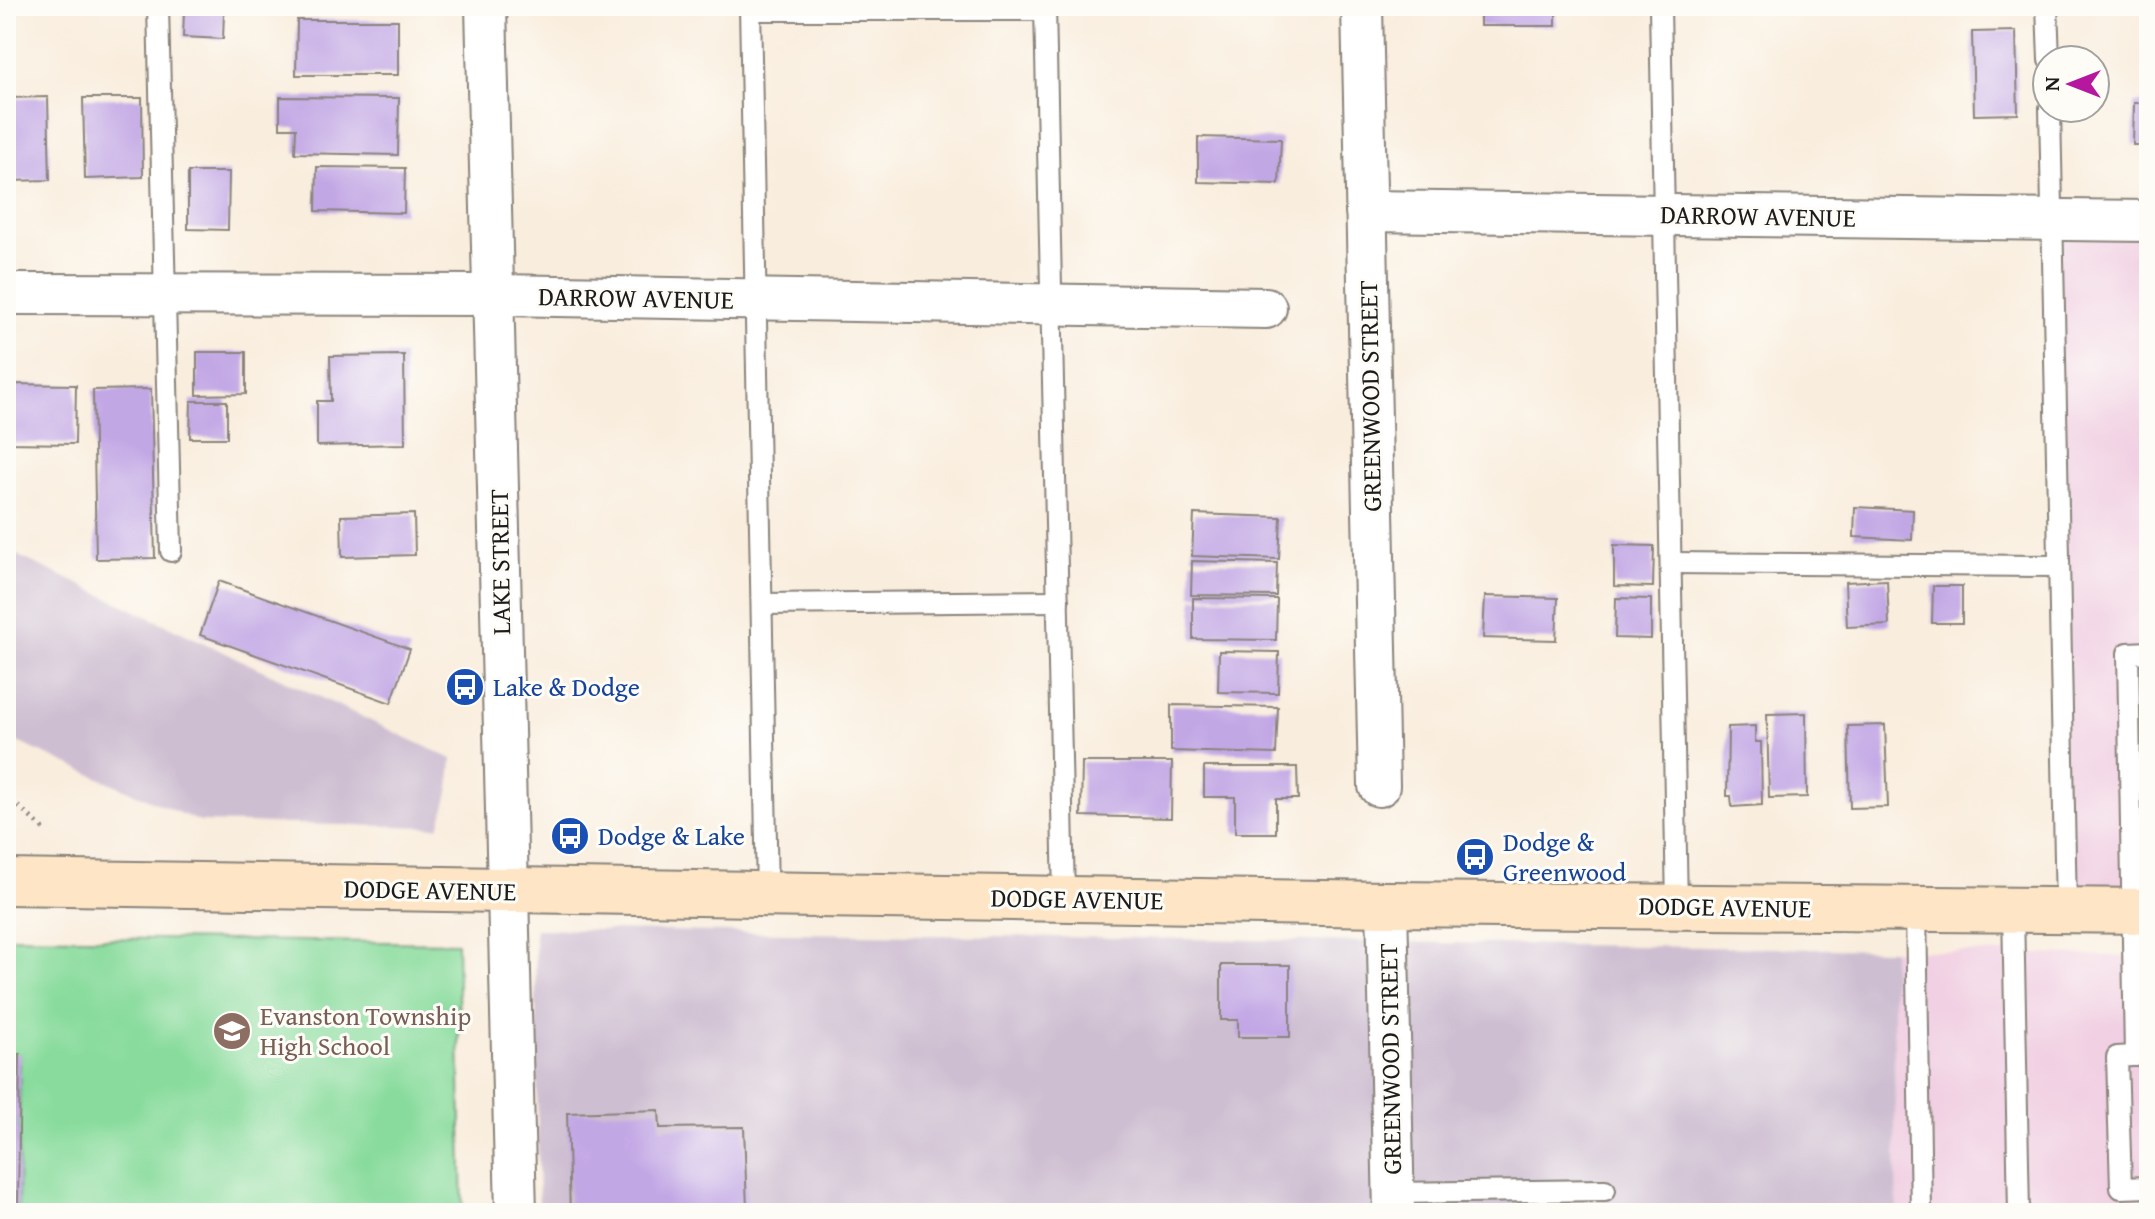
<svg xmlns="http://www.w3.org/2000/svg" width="2155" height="1219" font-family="'Gentium Book Plus',serif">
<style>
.built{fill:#f1d0e3}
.industrial{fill:#cebed1}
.green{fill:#88db9c;stroke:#527c5c;stroke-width:2}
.building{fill:#c2a7e5}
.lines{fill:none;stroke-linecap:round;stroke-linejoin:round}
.lane-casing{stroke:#8a847c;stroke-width:24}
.street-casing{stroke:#8a847c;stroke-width:44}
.secondary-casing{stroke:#8a847c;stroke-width:48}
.path{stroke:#8a847c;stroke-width:5;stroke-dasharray:2 6;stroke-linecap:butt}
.lane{stroke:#fff;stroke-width:20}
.street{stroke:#fff;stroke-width:40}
.secondary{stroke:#fde5c5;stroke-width:44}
.labels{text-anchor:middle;stroke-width:6;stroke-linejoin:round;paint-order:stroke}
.street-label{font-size:26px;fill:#1c1c1c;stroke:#fdfcf7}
.transit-label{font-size:26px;fill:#164399;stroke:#fdfcf7;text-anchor:start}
.education-label{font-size:26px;fill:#785e54;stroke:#fdfcf7;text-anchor:start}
</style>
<rect width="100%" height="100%" fill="#fdfcf7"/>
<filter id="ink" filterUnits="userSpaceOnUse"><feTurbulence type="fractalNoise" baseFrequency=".0125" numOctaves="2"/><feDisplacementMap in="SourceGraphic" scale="16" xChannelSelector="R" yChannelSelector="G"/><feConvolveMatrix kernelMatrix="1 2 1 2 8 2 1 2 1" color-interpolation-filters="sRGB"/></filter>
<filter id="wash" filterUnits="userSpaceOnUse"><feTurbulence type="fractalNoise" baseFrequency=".006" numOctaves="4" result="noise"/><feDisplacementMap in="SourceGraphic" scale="32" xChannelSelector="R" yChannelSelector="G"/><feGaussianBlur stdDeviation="1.8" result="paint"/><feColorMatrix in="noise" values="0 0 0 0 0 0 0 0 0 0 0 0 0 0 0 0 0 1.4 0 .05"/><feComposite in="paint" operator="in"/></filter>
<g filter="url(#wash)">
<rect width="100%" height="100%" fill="#f9eddd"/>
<!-- built -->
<g class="built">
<path d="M2052,220l97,1v690l-83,-1z"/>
<path d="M1892,950l257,7v256h-252z"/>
</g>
<!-- industrial -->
<g class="industrial">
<path d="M6,550l446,209 -3,34 -10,34 -239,-5 -194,-85z"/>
<path d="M535,929l1357,21 5,263h-1358z"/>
</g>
<!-- green -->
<path class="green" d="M6,937l451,6 6,270h-457v-7h12l2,-151 -14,-1z"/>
<g id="blocks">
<!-- building -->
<g class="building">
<rect x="1480" y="6" width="76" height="20"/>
<path d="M184,11l40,1 -1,27 -40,-2z"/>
<path d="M297,20h101v55h-102z"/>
<path d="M2016,31l2,83 -44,1 -2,-83z"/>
<path d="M48,97l2,83 -44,1v-83z"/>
<path d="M280,97l119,1 -1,57 -103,-2 1,-25h-16z"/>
<path d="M83,98h59l1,79 -58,2z"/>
<path d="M2134,103h15v42h-16z"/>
<path d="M1198,137l83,2 -2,45 -81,-2z"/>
<path d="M317,167l88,1 -1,45 -88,-2z"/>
<path d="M188,172h41l-1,58 -40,-1z"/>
<path d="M2145,287h4v81h-6z"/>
<path d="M197,352h49v42l-49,1z"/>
<path d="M404,355l1,89 -88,2v-45h14l-1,-45z"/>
<path d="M6,384l70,1 -1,59 -69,-1z"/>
<path d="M151,389l4,169 -59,1 -3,-169z"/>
<path d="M191,401h36v37h-37z"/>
<path d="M1855,507l58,3 -1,30 -58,-3z"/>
<path d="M414,514l1,41 -73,2 -1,-41z"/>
<path d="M1194,514l87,3 -2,42 -87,-3z"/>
<path d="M1614,545l40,1 -1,41 -39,-1z"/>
<path d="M1192,561l85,2 -1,33 -85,-1z"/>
<path d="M1887,580l2,45 -42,2 -2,-45z"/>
<path d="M219,581l191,68 -19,54 -191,-68z"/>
<path d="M1933,586h29v37h-30z"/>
<path d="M1485,596l73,2 -2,42 -73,-2z"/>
<path d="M1193,598l84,1 -1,41 -83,-1z"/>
<path d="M1616,598l35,1v40l-36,-1z"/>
<path d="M1219,651l60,1 -1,41 -60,-1z"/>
<path d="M1171,705l107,2 -2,47 -105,-3z"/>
<path d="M1806,713l1,84 -38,1 -2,-84z"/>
<path d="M1885,725l3,82 -38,1 -2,-82z"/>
<path d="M1755,726v16h6l1,63 -30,2 -1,-11h-4l1,-69z"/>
<path d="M1082,762h90l-1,56 -90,-2z"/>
<path d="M1204,767h93l1,32h-22v34h-41v-36h-31z"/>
<path d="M1221,965h69v72h-52v-17h-17z"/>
<path d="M6,1054h14l-2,152h-12z"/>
<path d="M659,1110l1,18 84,-1 3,82 -177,4 -3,-100z"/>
</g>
</g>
</g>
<g filter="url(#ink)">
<use href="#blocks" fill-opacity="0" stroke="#8a847c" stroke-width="2"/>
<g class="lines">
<!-- lane casing -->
<g class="lane-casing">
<g id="lane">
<path d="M158,6l13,545"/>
<path d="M750,6l17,888"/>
<path d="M1045,6l19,893"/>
<path d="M1660,6l17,901"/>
<path d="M2047,6l2,54"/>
<path d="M750,10h295"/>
<path d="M2050,108l16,802"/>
<path d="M1671,563l388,3"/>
<path d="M762,604l296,-3"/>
<path d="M1916,909l5,304"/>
<path d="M2013,910l6,303"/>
<path d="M2146,1055l-29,2 4,131 28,-1"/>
<path d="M2135,1056l-7,-403 21,-1"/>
<path d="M1393,1193l212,-3"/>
</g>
</g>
<!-- street casing -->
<g class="street-casing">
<g id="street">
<path d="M486,6l30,1207"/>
<path d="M1362,6l17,780"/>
<path d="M1366,211l783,10"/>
<path d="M6,294l487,1 773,13"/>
<path d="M1387,904l7,309"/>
</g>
</g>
<!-- secondary casing -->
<g class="secondary-casing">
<path id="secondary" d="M6,882l1381,22 762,7"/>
</g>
<!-- path -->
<path class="path" d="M6,796l38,33"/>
<!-- lane -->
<use href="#lane" class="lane"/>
<!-- street -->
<use href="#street" class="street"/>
<!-- secondary -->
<use href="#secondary" class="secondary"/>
</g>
</g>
<!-- icons -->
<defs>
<g id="bus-disc" transform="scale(2)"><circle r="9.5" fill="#1a4fb4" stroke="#fdfcf7"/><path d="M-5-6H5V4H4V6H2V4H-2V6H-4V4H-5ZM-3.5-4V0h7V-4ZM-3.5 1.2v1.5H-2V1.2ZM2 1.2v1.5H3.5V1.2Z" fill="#fff"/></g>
<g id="school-disc" transform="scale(2)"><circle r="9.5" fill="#8d6e63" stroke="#fdfcf7"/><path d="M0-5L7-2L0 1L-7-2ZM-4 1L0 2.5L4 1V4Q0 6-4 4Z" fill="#fff"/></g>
</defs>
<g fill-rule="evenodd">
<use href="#bus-disc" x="465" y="687"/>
<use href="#bus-disc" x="570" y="836"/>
<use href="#bus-disc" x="1475" y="857"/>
<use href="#school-disc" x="232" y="1031"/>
</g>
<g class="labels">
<!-- street labels -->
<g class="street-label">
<text transform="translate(1758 216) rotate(1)" y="9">DARROW AVENUE</text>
<text transform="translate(636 298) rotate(1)" y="9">DARROW AVENUE</text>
<text transform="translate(1370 396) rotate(-91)" y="9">GREENWOOD STREET</text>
<text transform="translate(500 562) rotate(-91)" y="9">LAKE STREET</text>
<text transform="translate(430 890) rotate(1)" y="9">DODGE AVENUE</text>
<text transform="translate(1077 899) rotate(1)" y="9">DODGE AVENUE</text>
<text transform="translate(1725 907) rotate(1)" y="9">DODGE AVENUE</text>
<text transform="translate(1390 1059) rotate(-91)" y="9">GREENWOOD STREET</text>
</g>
<!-- transit labels -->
<g class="transit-label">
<text x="493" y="696">Lake &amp; Dodge</text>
<text x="598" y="845">Dodge &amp; Lake</text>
<text x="1503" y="851">Dodge &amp;<tspan x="1503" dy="30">Greenwood</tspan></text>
</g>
<!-- education labels -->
<g class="education-label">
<text x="260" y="1025">Evanston Township<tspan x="260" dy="30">High School</tspan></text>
</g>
</g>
<!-- margin -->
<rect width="2155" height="1219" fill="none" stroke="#fdfcf7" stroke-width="32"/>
<!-- north arrow -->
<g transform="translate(2071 84) rotate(270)"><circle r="38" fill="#fdfcf7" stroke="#a3a29f" stroke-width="2"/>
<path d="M0-6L14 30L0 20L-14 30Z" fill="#b5179e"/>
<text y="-12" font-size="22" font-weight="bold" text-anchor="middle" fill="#1c1c1c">N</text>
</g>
</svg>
